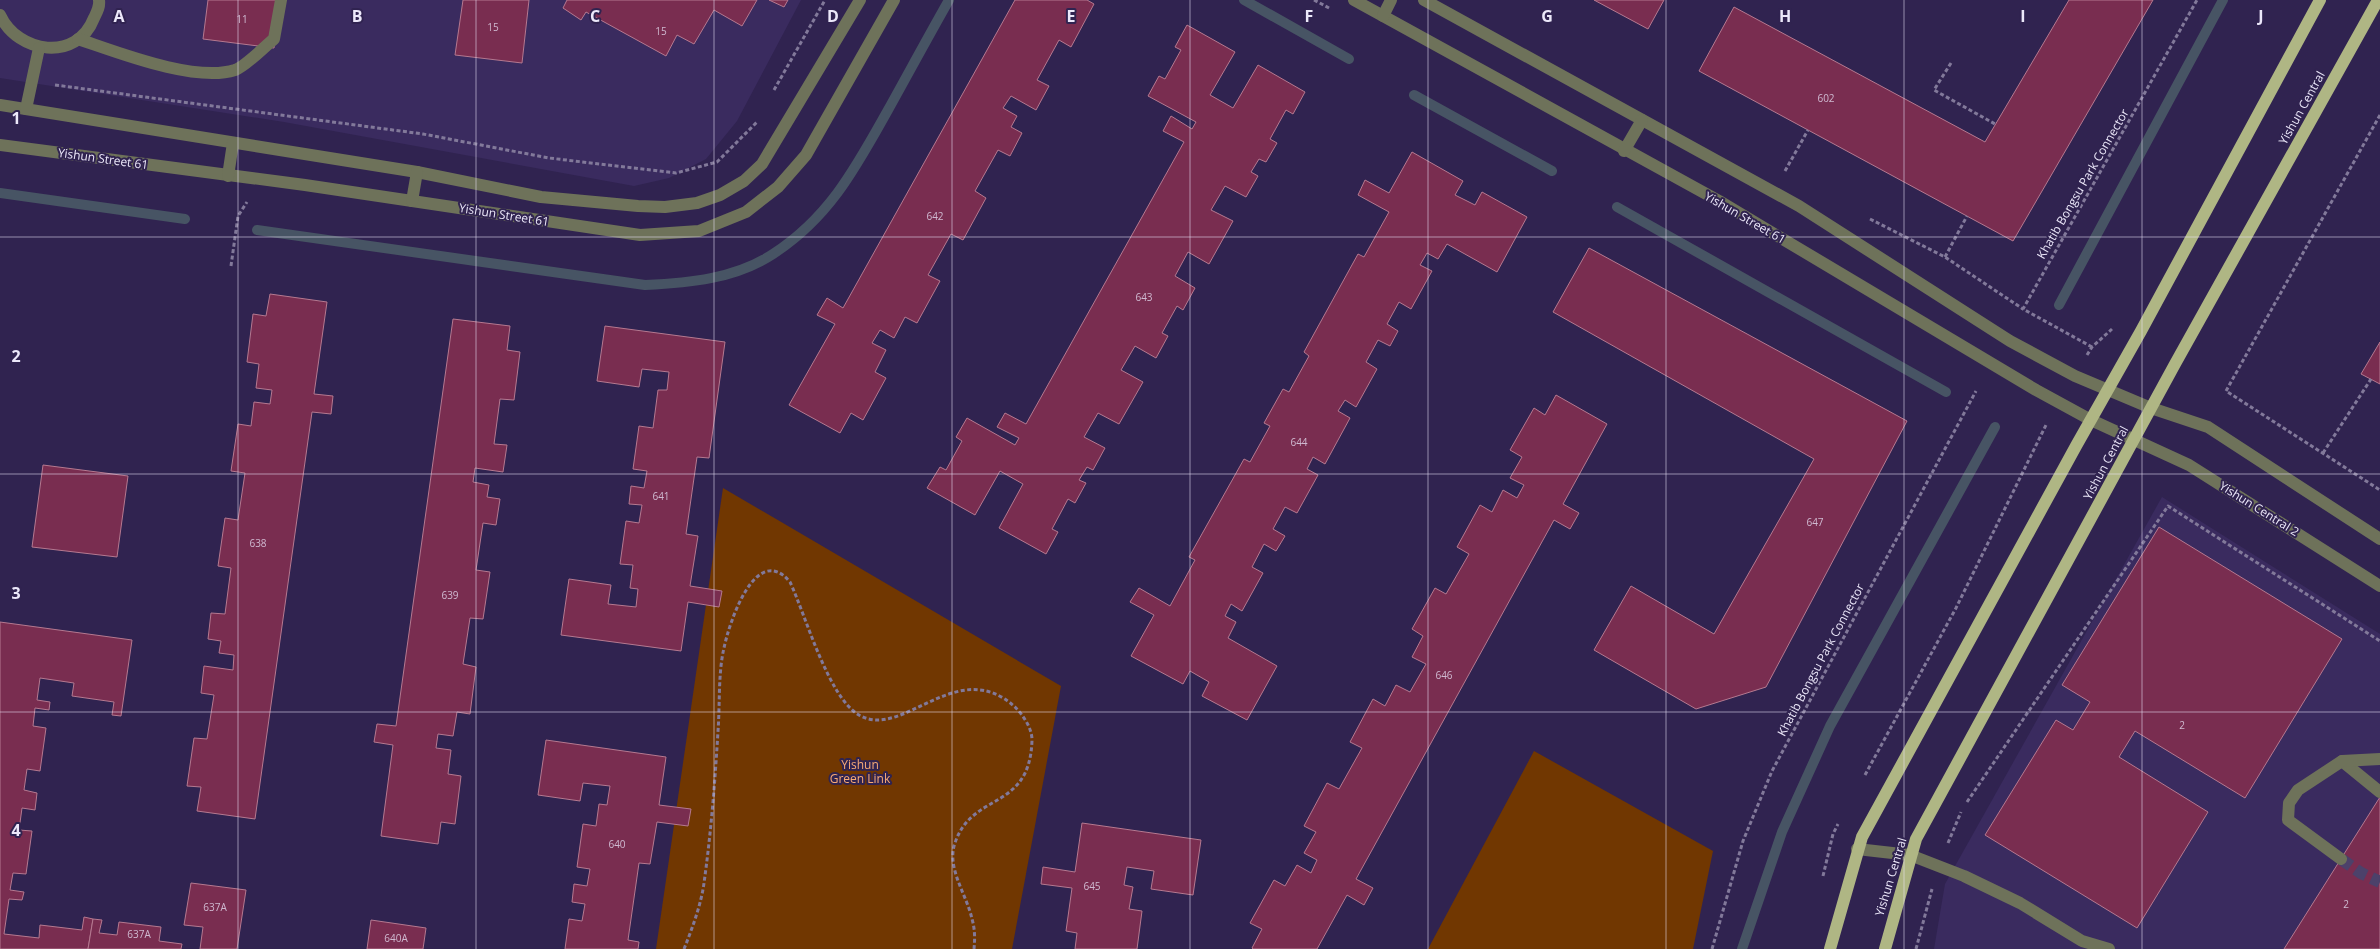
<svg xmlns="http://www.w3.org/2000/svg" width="2380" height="949" font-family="'Open Sans',sans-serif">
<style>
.built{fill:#3a2b5f}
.green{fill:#713701}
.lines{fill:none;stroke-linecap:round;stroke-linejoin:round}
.stream{stroke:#475464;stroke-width:10}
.building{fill:#792d50;stroke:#b57990}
.minor-tunnel{stroke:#4c416a;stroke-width:12;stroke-dasharray:12 6;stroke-linecap:butt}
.path{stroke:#82799a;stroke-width:3;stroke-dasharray:4 2.5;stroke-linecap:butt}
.minor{stroke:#6e725a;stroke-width:12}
.major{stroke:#afb684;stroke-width:12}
.grid{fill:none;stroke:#ece8fa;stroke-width:1;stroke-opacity:0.55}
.labels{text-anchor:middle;stroke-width:4;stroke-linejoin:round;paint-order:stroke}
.number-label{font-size:10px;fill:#cfb9d0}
.street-label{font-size:12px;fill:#ece8fa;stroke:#302350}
.park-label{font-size:12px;fill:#f9ab76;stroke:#302350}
.grid-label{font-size:16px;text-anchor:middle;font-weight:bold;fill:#ece8fa;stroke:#302350;stroke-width:4;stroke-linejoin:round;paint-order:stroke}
</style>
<rect width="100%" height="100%" fill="#302350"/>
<!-- built -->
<g class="built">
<path d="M0,0h801l-64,121 -31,38 -37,19 -35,8 -350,-64 -284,-44z"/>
<path d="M2162,497l218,137v315h-446l11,-65z"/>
</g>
<!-- green -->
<g class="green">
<path d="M723,488l338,198 -49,263h-356z"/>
<path d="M1534,751l179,100 -20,98h-265z"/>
</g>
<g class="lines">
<!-- stream -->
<g class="stream">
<path d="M1244,0l105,59"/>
<path d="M1414,95l138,76"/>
<path d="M0,193l185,26"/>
<path d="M1617,207l329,185"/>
<path d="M257,230l388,55c43,-2 90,-6 128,-31 57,-37 83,-87 115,-144 20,-36 40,-73 61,-110"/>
<path d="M2059,305l164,-305"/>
<path d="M1742,949l40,-117 48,-106 165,-299"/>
</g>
</g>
<!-- building -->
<g class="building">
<path d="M208,0h72l-6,48 -71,-9z"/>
<path d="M463,0h66l-7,63 -67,-8z"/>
<path d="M567,0h190l-15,26 -28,-16 -20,34 -17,-9 -11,21 -80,-44 -5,8 -18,-12z"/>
<path d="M769,0h19l-4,7z"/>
<path d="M1015,0h72l7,4 -23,43 -12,-7 -22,40 12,6 -13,24 -25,-14 -8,12 14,8 -6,11 11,6 -12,23 -12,-6 -23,41 11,7 -23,42 -12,-6 -23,41 12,6 -23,42 -12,-6 -11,21 -14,-8 -8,13 14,7 -11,22 11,6 -23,42 -12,-7 -11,20 -51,-28 46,-81 -18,-9 10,-17 16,10z"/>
<path d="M1594,0h70l-16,29z"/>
<path d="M2069,0h84l-140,241 -314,-170 35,-64 251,135z"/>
<path d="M1187,25l48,27 -25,43 23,13 25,-43 47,27 -12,22 -7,-4 -16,29 7,4 -11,19 -7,-3 -8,13 7,4 -12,21 -21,-11 -14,24 22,11 -24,43 -21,-12 -13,24 20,12 -12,22 -6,-4 -15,27 6,3 -12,22 -21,-12 -14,24 22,12 -24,42 -21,-11 -14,24 21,11 -12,22 -6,-3 -8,13 7,3 -11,20 -7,-4 -16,30 6,3 -12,22 -47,-26 24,-44 -23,-13 -25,44 -48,-27 13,-21 6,3 16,-29 -6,-4 11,-19 48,27 4,-7 -22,-11 8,-14 21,11 158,-282 -21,-11 8,-15 21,13 4,-7 -48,-26 11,-20 6,3 16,-29 -6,-3z"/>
<path d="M1412,152l51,29 -8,14 20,10 7,-13 45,25 -30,55 -50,-28 -9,15 -11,-6 -7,12 12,6 -21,38 -12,-7 -12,22 11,7 -8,15 -12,-6 -12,22 11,7 -21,38 -11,-7 -7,11 12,7 -25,46 -12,-7 -6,12 11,6 -21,38 -12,-6 -12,22 12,7 -9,15 -12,-7 -12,23 11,6 -21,38 -11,-7 -6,12 11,6 -8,16 49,28 -30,54 -45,-24 7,-14 -19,-11 -7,13 -52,-28 23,-41 -24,-13 9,-14 31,18 25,-46 -6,-3 55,-98 6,3 20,-36 -6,-3 19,-34 6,3 20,-36 -5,-4 54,-98 6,3 25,-45 -31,-17 7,-15 24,13z"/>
<path d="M1589,248l318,173 -141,266 -70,22 -102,-59 37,-64 83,48 100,-175 -261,-147z"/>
<path d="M270,294l57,8 -13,92 19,2 -2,18 -19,-2 -57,407 -58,-8 4,-24 -14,-1 7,-48 13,1 7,-44 -13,-2 3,-27 29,4 1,-15 -15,-2 2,-12 -13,-2 3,-26 14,1 6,-46 -13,-2 7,-48 13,2 7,-47 -14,-2 7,-47 13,2 3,-24 16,2 2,-14 -16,-2 3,-24 -12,-2 6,-48 13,2z"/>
<path d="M453,319l57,7 -3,24 13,2 -6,48 -14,-1 -6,45 13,1 -4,27 -28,-4 -2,14 16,3 -2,12 13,2 -4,26 -13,-2 -7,47 14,2 -7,47 -13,-1 -7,46 13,3 -6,47 -13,-2 -4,24 -15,-2 -2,14 15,2 -3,24 13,2 -6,48 -14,-2 -3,22 -57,-8 12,-91 -19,-3 3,-18 19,2z"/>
<path d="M605,326l120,16 -16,116 -12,-1 -11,77 12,2 -8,50 32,5 -3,16 -31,-5 -7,49 -120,-16 8,-56 42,6 -3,19 28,3 2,-18 -8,-1 3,-23 -13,-1 6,-43 13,2 3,-18 -13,-1 2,-18 13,2 3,-17 -14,-2 6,-43 14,2 5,-38h9l2,-18 -27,-3 -3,18 -42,-6z"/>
<path d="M2380,342v42l-19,-10z"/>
<path d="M1556,395l51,29 -44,80 16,9 -9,16 -16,-9 -198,359 17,9 -9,17 -17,-10 -30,54h-64l-1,-1 10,-19 -12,-6 24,-43 11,6 12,-21 14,8 6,-13 -13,-7 12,-21 -12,-6 23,-43 12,6 23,-41 -12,-6 23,-43 12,7 11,-21 14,7 16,-28 -14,-7 11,-21 -11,-7 23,-41 11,6 23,-40 -12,-7 23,-42 12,7 11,-22 14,8 7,-13 -14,-7 12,-21 -12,-7 24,-42 11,7z"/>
<path d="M43,465l85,11 -11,81 -85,-10z"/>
<path d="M2159,527l183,112 -97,159 -110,-67 -16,26 89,55 -71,116 -152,-93 71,-115 17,10 17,-28 -28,-17z"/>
<path d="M0,622l132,18 -11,76 -9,-1 2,-13 -42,-6 2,-13 -34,-5 -3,22 13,2 -1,8 -14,-2 -2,18 13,2 -6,43 -13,-2 -3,21 13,3 -2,17 -13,-2 -3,22 13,1 -6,43 -13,-1 -3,17 14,2 -2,8 -13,-1 -5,35 35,4 1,-13 42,5 2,-13 9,2 -5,30h-88z"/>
<path d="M546,740l120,17 -7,48 32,4 -3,17 -31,-4 -7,42 -11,-1 -11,77 11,2 -1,7h-73l4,-30 13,2 3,-17 -13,-2 2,-18 13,2 3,-17 -13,-2 6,-43 13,2 3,-22 8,1 3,-19 -27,-3 -3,18 -42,-6z"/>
<path d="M2380,797v152h-96z"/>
<path d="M1082,823l119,17 -8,55 -42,-6 3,-18 -27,-4 -3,18 9,2 -4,22 13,2 -5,38h-62l2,-16 -11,-2 6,-43 -31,-4 2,-17 32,5z"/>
<path d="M191,883l55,7 -9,59h-37l3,-22 -19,-2z"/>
<path d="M93,919l9,1 -3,13 18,2 2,-13 42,5 -2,14 23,3 -1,5h-93z"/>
<path d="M371,920l55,8 -3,21h-56z"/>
</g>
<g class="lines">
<!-- minor-tunnel -->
<path class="minor-tunnel" d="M2341,859l20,14 19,9"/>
<!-- path -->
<g class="path">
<path d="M1314,0l17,9"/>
<path d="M1951,63l-17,27 61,34"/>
<path d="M55,85l368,49 126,24 127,15 41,-11 40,-40"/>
<path d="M774,90l51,-90"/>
<path d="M2380,115l-154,276 154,99"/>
<path d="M1785,171l23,-41"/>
<path d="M1870,219l75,38 78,52"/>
<path d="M1945,257l22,-41"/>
<path d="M231,266l7,-50 9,-14"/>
<path d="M2092,347l-69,-38 174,-309"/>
<path d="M2087,355l5,-8 20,-18"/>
<path d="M2323,453l48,-74"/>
<path d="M1865,775l91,-167 91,-185"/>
<path d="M1967,802l201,-296 212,135"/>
<path d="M1948,843l13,-31"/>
<path d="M1823,876l10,-42 5,-10"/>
<path d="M684,949c8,-20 17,-44 20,-66 7,-50 11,-101 14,-152 2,-26 0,-58 6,-83 5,-25 32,-107 66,-66 16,34 38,115 69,133 44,26 98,-61 156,-8 8,8 17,21 17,33 -2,72 -60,51 -77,103 -9,25 12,52 17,76 3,10 3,20 2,30"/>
<path d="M1712,949l31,-108 29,-70 204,-380"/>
<path d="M1916,949l16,-60"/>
</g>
<!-- minor -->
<g class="minor">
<path d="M1354,0l365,201 317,189 55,30 98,45 191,121"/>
<path d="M1424,0l375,206 211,135 65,35 76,32 57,19 172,112"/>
<path d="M0,15c18,39 77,47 94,3 3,-6 6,-11 5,-18"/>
<path d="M1383,16l8,-16"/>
<path d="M78,39c39,13 117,44 157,31 11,-4 29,-23 39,-31l7,-39"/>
<path d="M0,105l417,67 124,25 97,9 27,1 32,-4 23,-8 24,-14 18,-17 98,-164"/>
<path d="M26,109l13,-61"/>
<path d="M0,145l305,40 335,50 59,-4 47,-19 32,-25 28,-32 88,-155"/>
<path d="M1624,151l18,-31"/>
<path d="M228,176l5,-33"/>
<path d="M412,201l5,-29"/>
<path d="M2342,761l38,31"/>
<path d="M1857,849l53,6 54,21 56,27 62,38 27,8"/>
<path d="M2341,859l-53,-39 1,-17 9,-13 44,-29 38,-2"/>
</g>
<!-- major -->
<g class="major">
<path d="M1830,949l32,-112 214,-391 65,-115 179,-331"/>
<path d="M1885,949l31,-110 259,-475 203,-364"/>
</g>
</g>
<!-- grid -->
<path class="grid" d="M238,0v949M476,0v949M714,0v949M952,0v949M1190,0v949M1428,0v949M1666,0v949M1904,0v949M2142,0v949M0,237h2380M0,474h2380M0,712h2380"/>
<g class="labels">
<!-- number labels -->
<g class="number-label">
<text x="242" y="23">11</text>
<text x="493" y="31">15</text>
<text x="661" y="35">15</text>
<text x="1826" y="102">602</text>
<text x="935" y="220">642</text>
<text x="1144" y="301">643</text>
<text x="1299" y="446">644</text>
<text x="661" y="500">641</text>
<text x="1815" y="526">647</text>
<text x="258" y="547">638</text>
<text x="450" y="599">639</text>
<text x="1444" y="679">646</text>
<text x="2182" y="729">2</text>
<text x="617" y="848">640</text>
<text x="1092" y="890">645</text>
<text x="2346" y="908">2</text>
<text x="215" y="911">637A</text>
<text x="139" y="938">637A</text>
<text x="396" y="942">640A</text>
</g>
<!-- street labels -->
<g class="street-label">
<text transform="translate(2302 108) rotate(-61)" y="4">Yishun Central</text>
<text transform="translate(103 159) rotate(8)" y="4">Yishun Street 61</text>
<text transform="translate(2083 184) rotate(-60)" y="4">Khatib Bongsu Park Connector</text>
<text transform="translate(504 215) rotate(9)" y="4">Yishun Street 61</text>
<text transform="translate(1745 218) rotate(30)" y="4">Yishun Street 61</text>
<text transform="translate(2106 463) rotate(-62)" y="4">Yishun Central</text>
<text transform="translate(2259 509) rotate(32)" y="4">Yishun Central 2</text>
<text transform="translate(1821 660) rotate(-62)" y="4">Khatib Bongsu Park Connector</text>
<text transform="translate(1891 877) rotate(-73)" y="4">Yishun Central</text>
</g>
<!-- park labels -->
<g class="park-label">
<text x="860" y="769">Yishun<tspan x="860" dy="14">Green Link</tspan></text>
</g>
</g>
<g class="grid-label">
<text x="119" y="22">A</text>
<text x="357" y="22">B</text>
<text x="595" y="22">C</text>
<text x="833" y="22">D</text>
<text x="1071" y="22">E</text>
<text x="1309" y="22">F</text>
<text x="1547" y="22">G</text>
<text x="1785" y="22">H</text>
<text x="2023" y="22">I</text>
<text x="2261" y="22">J</text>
<text x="16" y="124">1</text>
<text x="16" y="362">2</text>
<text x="16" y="599">3</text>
<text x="16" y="836">4</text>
</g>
</svg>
